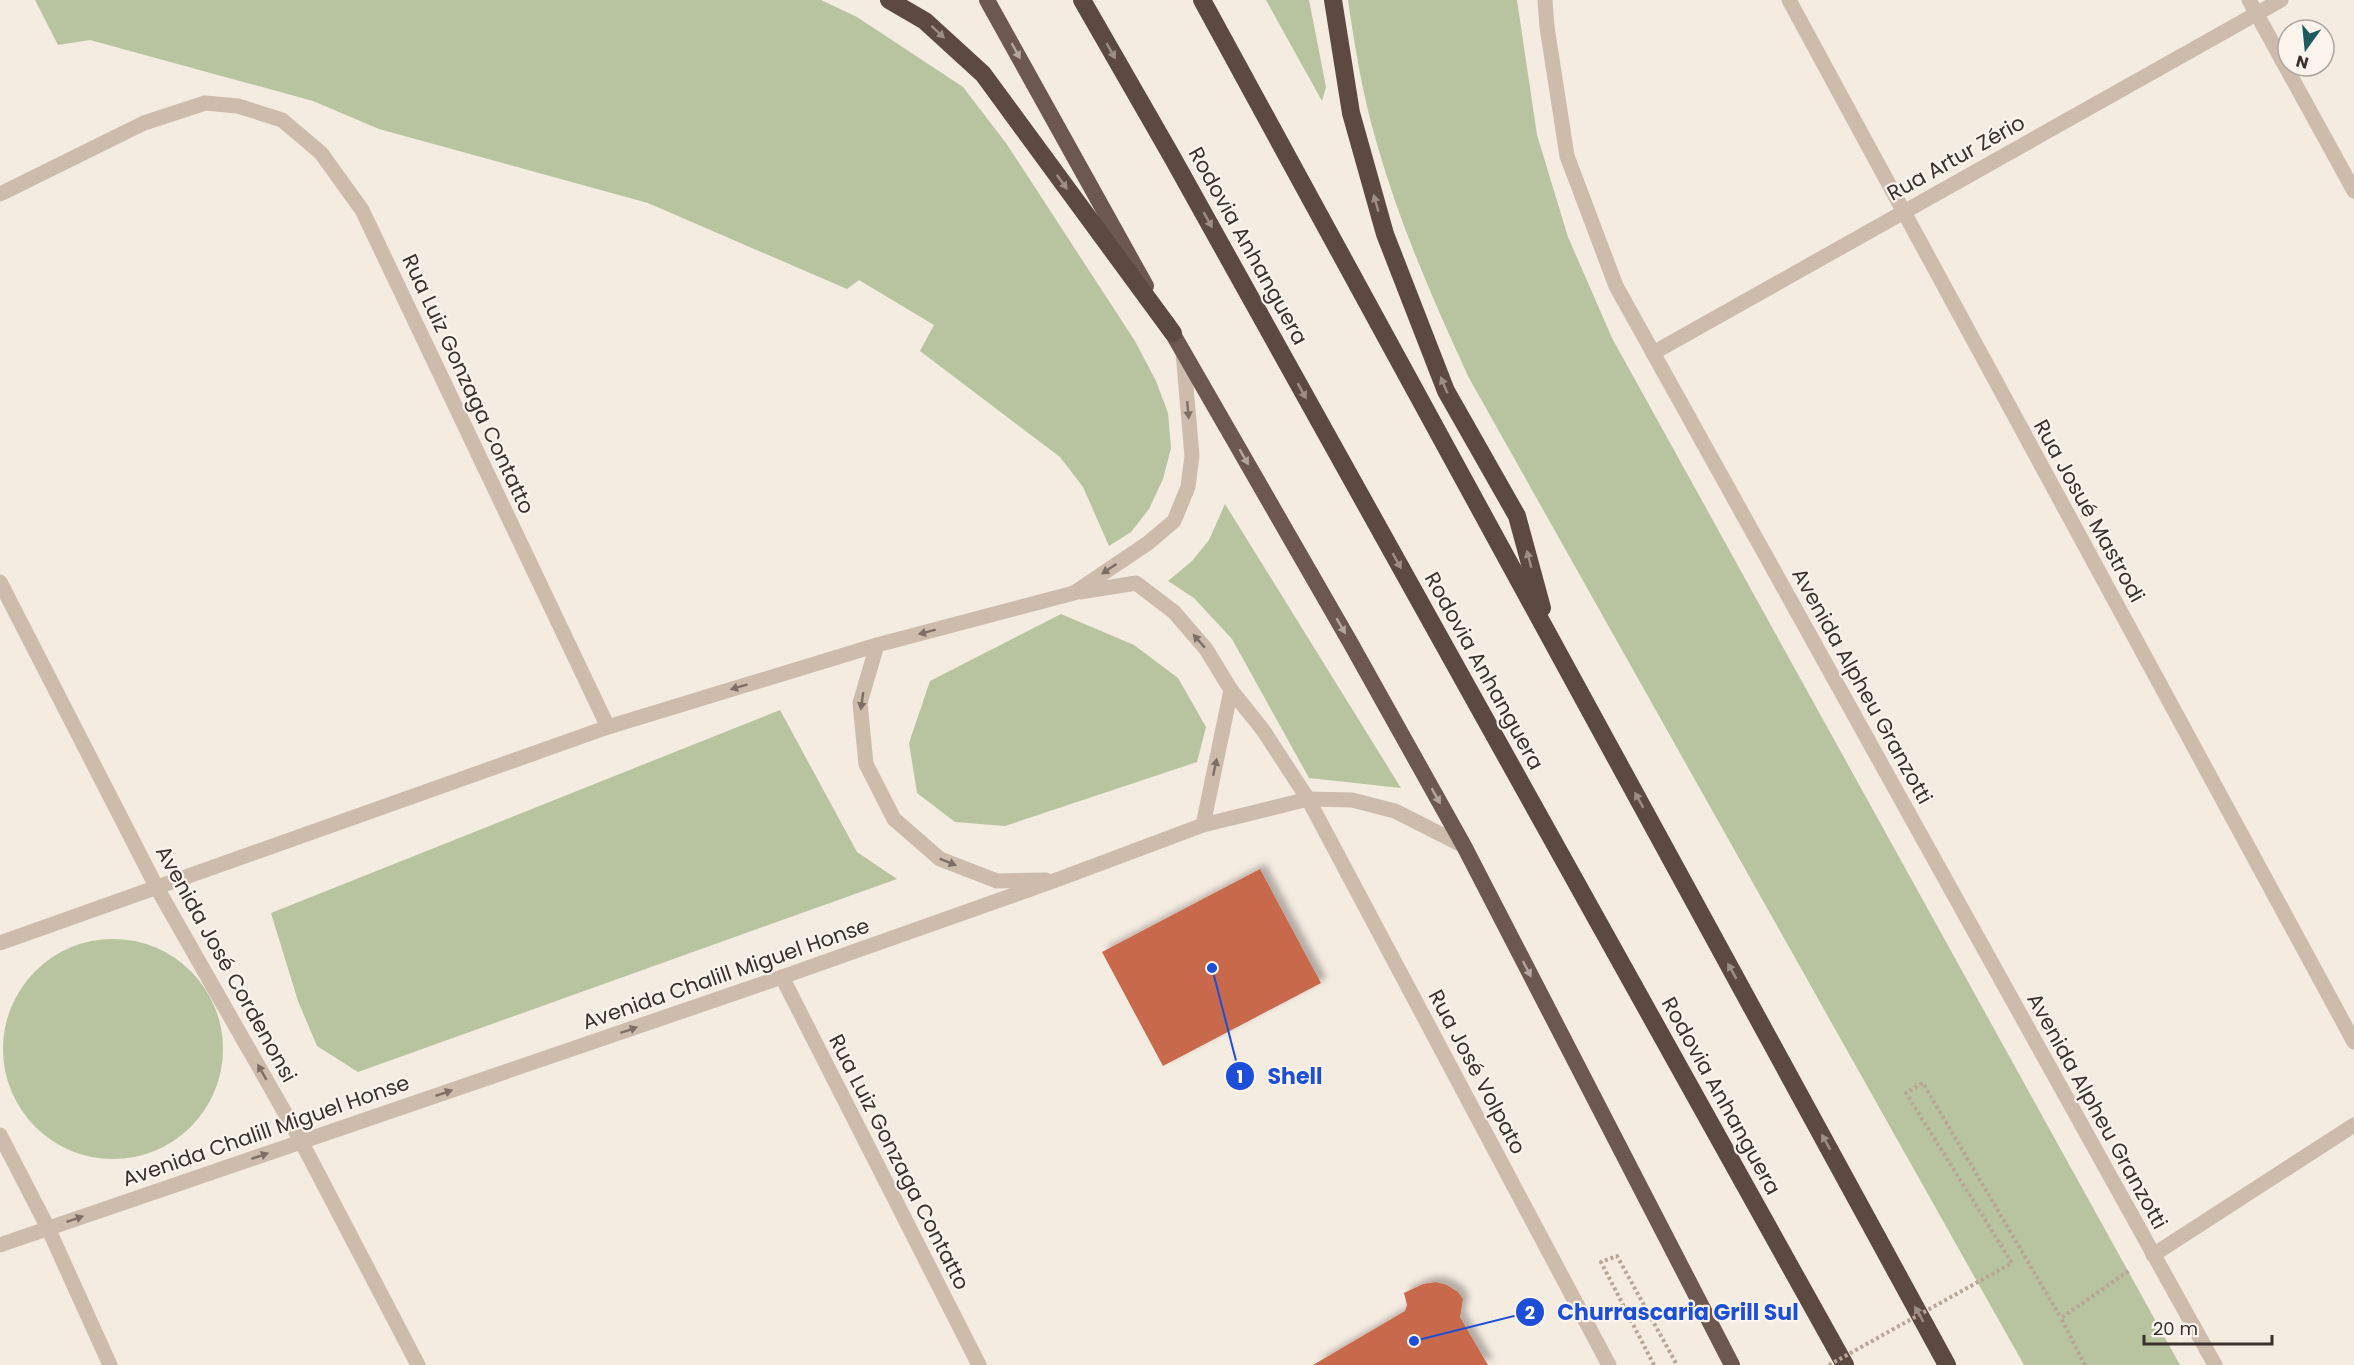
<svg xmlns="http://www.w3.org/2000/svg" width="2354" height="1365" font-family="Poppins,sans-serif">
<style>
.green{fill:#b8c4a0}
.building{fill:#c8694b;filter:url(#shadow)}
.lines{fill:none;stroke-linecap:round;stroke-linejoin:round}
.path{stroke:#b9a596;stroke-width:4;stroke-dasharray:3 3;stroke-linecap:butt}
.minor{stroke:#cdbbac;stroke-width:15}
.tertiary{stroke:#cdbbac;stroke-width:15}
.trunk{stroke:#6c584f;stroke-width:16}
.motorway{stroke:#5c4a42;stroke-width:18}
.path-bridge{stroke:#b9a596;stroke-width:4;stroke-dasharray:3 3;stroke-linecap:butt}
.oneway{fill:#9c8e87}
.oneway2{fill:#b4a69e}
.oneway3{fill:#7d6f65}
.labels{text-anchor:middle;stroke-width:4.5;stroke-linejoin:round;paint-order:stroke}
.street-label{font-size:21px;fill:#3b302b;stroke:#fbf5ee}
.leader{fill:none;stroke:#1d4ed8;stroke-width:2}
.callout-dot{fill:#1d4ed8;stroke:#fbf5ee;stroke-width:2}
.mark-label{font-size:18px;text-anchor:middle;font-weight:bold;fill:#fff}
.callout-label{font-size:22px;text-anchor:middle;font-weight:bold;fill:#1d4ed8;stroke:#fbf5ee;stroke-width:4.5;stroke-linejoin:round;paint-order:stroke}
</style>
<defs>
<filter id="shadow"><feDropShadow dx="5.5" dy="-5.5" stdDeviation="3" flood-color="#0004"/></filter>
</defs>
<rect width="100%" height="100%" fill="#f4ebe1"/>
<!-- green -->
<g class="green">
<path d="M35,0h786l36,17 106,70 43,56 129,198 21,40 12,32 3,35 -8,31 -14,30 -18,23 -22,14 -26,-59 -23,-30 -140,-106 14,-26 -75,-45 -12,9 -199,-86 -269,-74 -66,-28 -223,-61 -32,5z"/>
<path d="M1266,0h43l17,87 -4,14z"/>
<path d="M1348,0h169l20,135 31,102 44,101 568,1027h-156l-555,-987c-35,-76 -69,-153 -92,-234 -14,-47 -22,-96 -29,-144z"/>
<path d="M1225,504l176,284 -92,-10 -77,-139 -38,-41 -26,-17 24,-20 17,-21z"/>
<path d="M1061,614l73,31 44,33 28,49 -9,35 -192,64 -50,-4 -38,-29 -8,-50 21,-62z"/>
<path d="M780,710l77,142 40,27 -539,193 -41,-26 -19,-45 -27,-88z"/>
<circle cx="113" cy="1049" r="110"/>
</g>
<!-- building -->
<g class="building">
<path d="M1260,869l61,114 -158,83 -61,-114z"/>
<path d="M1436,1282l11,3 11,7 5,7 -3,18 28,48h-175l92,-54 2,-6 -3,-12 19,-9z"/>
</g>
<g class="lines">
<!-- path -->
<g class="path">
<path d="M1654,1365l-53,-103 16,-6 60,109"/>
<path d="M2085,1365l-24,-47 69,-48"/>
</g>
<!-- minor -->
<g class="minor">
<path d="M1545,0l2,27 20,129 49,130 599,1079"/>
<path d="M1789,0l565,1042"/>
<path d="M2249,0l105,191"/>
<path d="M0,194l144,-71 61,-20 33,3 44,14 39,33 41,57 246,517"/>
<path d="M1653,353l628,-353"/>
<path d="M0,582l157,306 144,253 117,224"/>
<path d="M782,977l197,388"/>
<path d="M48,1228l62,137"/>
<path d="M2153,1255l201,-130"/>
</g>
<!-- tertiary -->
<g class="tertiary">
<path d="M1080,592l56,-9 38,29 32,37 25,41 32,40 45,69 301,566"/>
<path d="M877,645l-17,58 6,61 28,55 46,40 57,22 49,-1"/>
<path d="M1203,825l28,-135"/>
<path d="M0,943l608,-216 269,-82 197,-52 74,-50 26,-22 14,-34 4,-31 -9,-104"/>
<path d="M0,1135l48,93"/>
<path d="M0,1245l782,-268 277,-98 144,-54 105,-26 44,1 43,11 69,35"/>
</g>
<!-- trunk -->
<g class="trunk">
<path d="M987,0l159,286"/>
<path d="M1166,322l184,320 114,204 268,519"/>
</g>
<!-- motorway -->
<g class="motorway">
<path d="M889,0l36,21 58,53 190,259"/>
<path d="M1082,0l89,155 674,1210"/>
<path d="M1202,0l745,1365"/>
<path d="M1333,0l18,113 34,121 61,157 71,125 25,92"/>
</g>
<!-- path-bridge -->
<path class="path-bridge" d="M1829,1365l183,-102 -106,-170 17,-10 138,235"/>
</g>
<!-- one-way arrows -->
<defs><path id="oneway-solid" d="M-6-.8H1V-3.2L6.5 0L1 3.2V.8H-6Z" transform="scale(1.5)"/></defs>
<g class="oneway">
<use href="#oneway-solid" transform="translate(938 32) rotate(43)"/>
<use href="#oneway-solid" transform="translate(1111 51) rotate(60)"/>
<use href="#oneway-solid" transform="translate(1062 182) rotate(54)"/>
<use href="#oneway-solid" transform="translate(1376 203) rotate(-106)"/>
<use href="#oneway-solid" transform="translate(1208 220) rotate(61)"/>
<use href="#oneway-solid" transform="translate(1444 385) rotate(-113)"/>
<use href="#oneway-solid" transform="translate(1302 391) rotate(61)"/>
<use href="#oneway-solid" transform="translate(1529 559) rotate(-105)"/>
<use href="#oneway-solid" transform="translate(1397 561) rotate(61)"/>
<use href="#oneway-solid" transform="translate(1639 800) rotate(-119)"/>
<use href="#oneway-solid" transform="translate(1732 971) rotate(-119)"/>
<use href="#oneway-solid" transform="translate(1826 1142) rotate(-119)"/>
<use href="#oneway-solid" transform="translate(1919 1314) rotate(-119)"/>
</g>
<g class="oneway2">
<use href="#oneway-solid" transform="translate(1016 51) rotate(61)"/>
<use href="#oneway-solid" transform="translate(1244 457) rotate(60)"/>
<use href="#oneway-solid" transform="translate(1341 626) rotate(60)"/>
<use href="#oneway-solid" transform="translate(1436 796) rotate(61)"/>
<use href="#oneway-solid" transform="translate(1527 969) rotate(63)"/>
</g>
<g class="oneway3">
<use href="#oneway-solid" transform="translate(1188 410) rotate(85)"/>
<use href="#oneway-solid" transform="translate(1109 569) rotate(146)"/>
<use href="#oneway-solid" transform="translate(927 632) rotate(165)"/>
<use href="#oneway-solid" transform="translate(1199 641) rotate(-131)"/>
<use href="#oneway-solid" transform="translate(739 687) rotate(163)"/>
<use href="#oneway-solid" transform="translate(862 701) rotate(98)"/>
<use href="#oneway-solid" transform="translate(1215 767) rotate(-78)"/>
<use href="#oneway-solid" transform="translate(948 862) rotate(22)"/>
<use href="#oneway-solid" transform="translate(629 1030) rotate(-19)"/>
<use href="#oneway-solid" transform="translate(262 1072) rotate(-120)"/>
<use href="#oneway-solid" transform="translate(444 1093) rotate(-19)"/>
<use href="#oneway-solid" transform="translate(260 1156) rotate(-19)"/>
<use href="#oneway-solid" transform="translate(75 1219) rotate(-19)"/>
</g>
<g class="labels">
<!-- street labels -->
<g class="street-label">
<text transform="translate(1956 158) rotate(-29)" y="7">Rua Artur Zério</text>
<text transform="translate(1248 246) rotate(61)" y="7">Rodovia Anhanguera</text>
<text transform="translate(468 384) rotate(65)" y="7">Rua Luiz Gonzaga Contatto</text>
<text transform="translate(2089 511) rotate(61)" y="7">Rua Josué Mastrodi</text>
<text transform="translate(1484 671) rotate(61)" y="7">Rodovia Anhanguera</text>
<text transform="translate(1862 686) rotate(61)" y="7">Avenida Alpheu Granzotti</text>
<text transform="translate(226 964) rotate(61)" y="7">Avenida José Cordenonsi</text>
<text transform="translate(726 974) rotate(-19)" y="7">Avenida Chalill Miguel Honse</text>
<text transform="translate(1477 1072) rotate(62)" y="7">Rua José Volpato</text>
<text transform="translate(1721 1096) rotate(61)" y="7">Rodovia Anhanguera</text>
<text transform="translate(2097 1111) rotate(61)" y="7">Avenida Alpheu Granzotti</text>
<text transform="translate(266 1131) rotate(-19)" y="7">Avenida Chalill Miguel Honse</text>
<text transform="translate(899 1162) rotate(63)" y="7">Rua Luiz Gonzaga Contatto</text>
</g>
</g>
<!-- callouts -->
<path class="leader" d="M1212 968L1240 1076M1414 1341L1530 1312"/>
<g class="callout-dot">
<circle cx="1212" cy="968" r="6"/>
<circle cx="1414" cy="1341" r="6"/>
<circle cx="1240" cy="1076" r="15"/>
<circle cx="1530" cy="1312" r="15"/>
</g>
<g class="mark-label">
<text x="1240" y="1083">1</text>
<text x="1530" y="1319">2</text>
</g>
<g class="callout-label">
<text x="1295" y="1084">Shell</text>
<text x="1678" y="1320">Churrascaria Grill Sul</text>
</g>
<!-- north arrow -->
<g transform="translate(2306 48) rotate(195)"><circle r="28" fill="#fbf5ee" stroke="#aea6a0" stroke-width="1.5"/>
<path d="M0-4.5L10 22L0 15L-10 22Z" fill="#1f5a5e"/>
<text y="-9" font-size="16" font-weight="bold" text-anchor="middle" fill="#3b302b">N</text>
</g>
<!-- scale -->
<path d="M2144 1335v9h128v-9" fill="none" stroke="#3b302b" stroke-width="3"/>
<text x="2153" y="1335" font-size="18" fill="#3b302b" stroke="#fbf5ee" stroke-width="4.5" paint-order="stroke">20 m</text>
</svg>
